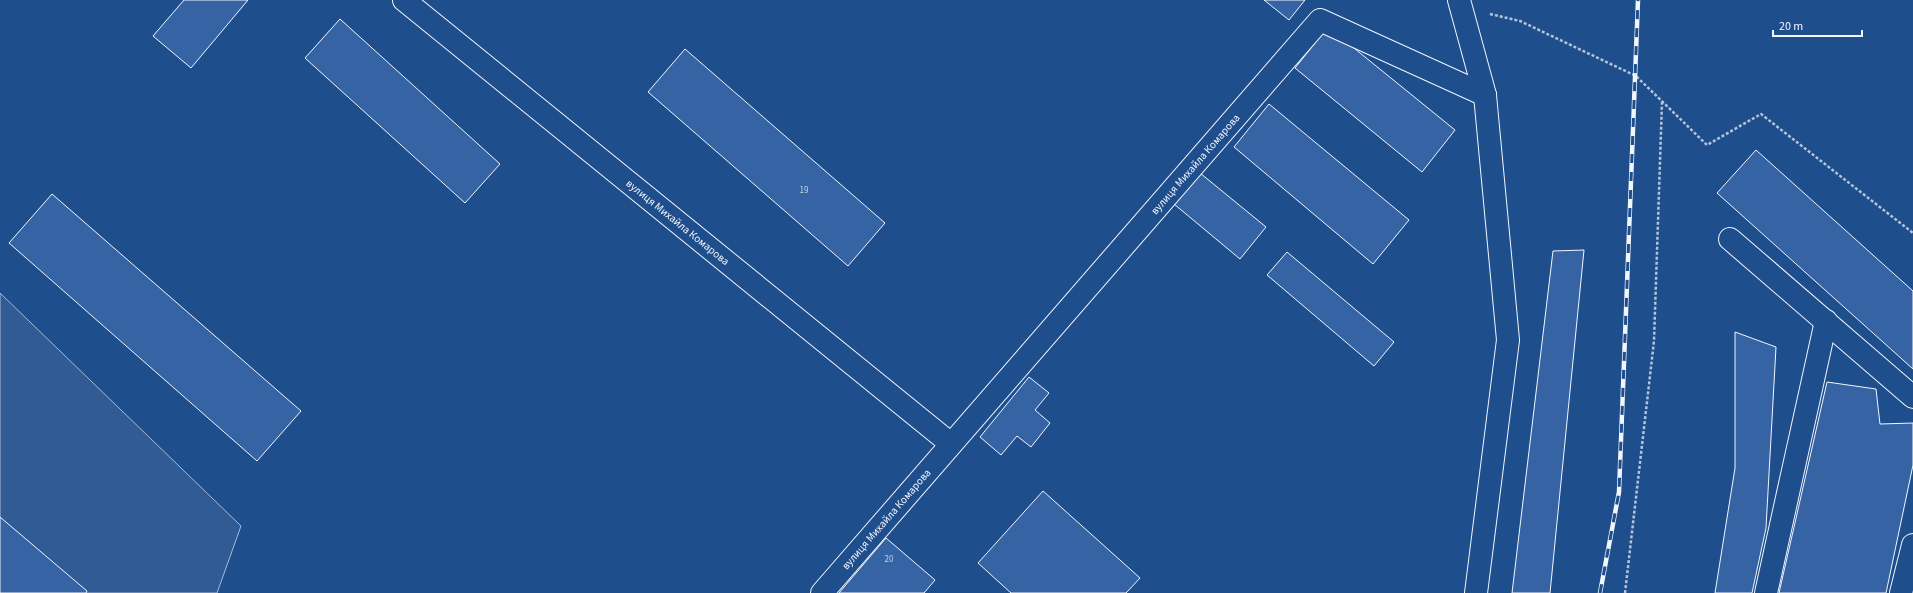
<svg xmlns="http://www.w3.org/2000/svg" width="1913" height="593" font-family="'Source Sans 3',sans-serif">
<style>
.built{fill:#305b95;stroke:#a8bbd7}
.building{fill:#3563a3;stroke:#f2f6ff}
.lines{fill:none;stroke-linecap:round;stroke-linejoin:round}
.minor-casing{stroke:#f2f6ff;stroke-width:24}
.path{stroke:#b3c4dc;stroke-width:2.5;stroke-dasharray:3 2;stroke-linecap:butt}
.minor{stroke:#1f4e8c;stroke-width:22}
.rail-casing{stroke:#f2f6ff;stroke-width:4.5}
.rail{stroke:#1f4e8c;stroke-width:3;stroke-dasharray:9;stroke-linecap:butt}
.labels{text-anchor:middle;stroke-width:3;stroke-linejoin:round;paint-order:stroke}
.number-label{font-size:9px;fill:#c3d1e8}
.street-label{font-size:11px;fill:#f2f6ff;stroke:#1f4e8c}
</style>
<rect width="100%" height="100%" fill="#1f4e8c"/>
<!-- built -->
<path class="built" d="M0,293l241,233 -24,67h-217z"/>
<!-- building -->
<g class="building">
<path d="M184,0h64l-57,68 -38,-32z"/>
<path d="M1264,0h41l-16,20z"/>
<path d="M340,19l160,145 -35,39 -160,-145z"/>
<path d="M1328,27l127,103 -33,42 -127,-104z"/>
<path d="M685,49l200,174 -37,43 -200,-174z"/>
<path d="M1269,104l140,116 -36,44 -139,-117z"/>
<path d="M1756,150l157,141v78l-196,-176z"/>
<path d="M1200,173l66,54 -26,32 -66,-55z"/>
<path d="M52,194l249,217 -44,50 -248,-218z"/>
<path d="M1584,250l-34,343h-38l41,-342z"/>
<path d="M1287,252l107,90 -20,24 -107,-91z"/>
<path d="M1735,332l41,15 -10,181 -14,65h-37l20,-125z"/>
<path d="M1029,377l20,16 -14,17 15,13 -19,24 -14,-11 -16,19 -21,-18z"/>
<path d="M1827,382l49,7 4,35 33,-1v42l-27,128h-107z"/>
<path d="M1043,491l97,87 -14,15h-115l-33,-30z"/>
<path d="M0,517l87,74 -1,2h-86z"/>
<path d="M886,538l49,42 -11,13h-85z"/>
</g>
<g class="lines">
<!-- minor casing -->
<g class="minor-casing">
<g id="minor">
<path d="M404,0l547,444"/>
<path d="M1459,0l26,95 23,245 -32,253"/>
<path d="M1730,239l183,158"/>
<path d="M822,593l498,-573 165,75"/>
<path d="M1766,593l60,-272"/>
<path d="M1901,593l12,-48"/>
</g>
</g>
<!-- path -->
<g class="path">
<path d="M1490,14l30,7 116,55 71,69 54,-31 152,119"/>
<path d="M1625,593l29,-252 8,-239"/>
</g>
<!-- minor -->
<use href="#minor" class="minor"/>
<!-- rail casing -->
<g class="rail-casing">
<path id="rail" d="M1600,593l19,-101 19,-492"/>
</g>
<!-- rail -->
<use href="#rail" class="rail"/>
</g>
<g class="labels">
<!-- number labels -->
<g class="number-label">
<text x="804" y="193">19</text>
<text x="889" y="562">20</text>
</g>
<!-- street labels -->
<g class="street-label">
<text transform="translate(1195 164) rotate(-49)" y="4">вулиця Михайла Комарова</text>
<text transform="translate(678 222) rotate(39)" y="4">вулиця Михайла Комарова</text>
<text transform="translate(886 519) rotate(-49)" y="4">вулиця Михайла Комарова</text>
</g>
</g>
<!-- scale -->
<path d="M1773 30v6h89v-6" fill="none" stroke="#f2f6ff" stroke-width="2"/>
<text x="1779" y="30" font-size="12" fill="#f2f6ff" stroke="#1f4e8c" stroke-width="3" paint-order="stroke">20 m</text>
</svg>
